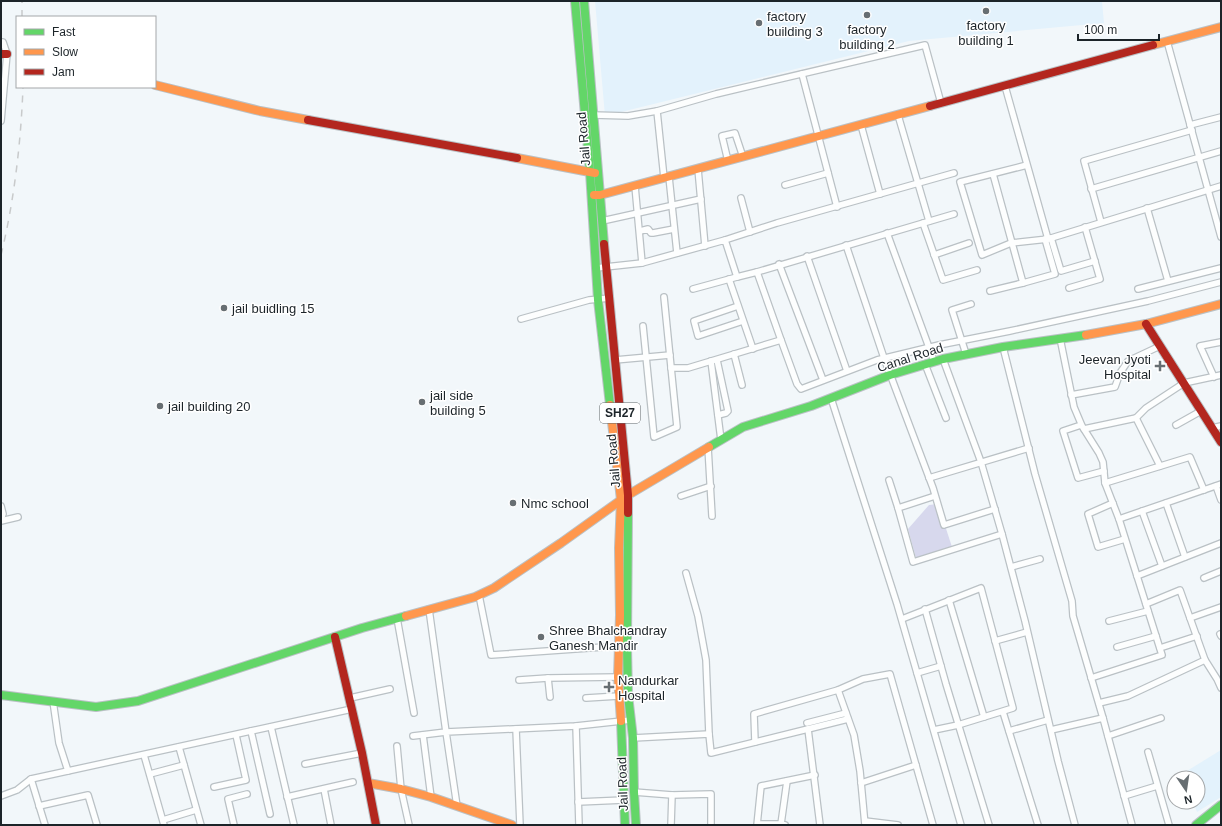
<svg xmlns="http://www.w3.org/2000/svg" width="1222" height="826" font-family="Helvetica,sans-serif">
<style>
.built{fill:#e3f2fc}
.green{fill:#d7d8ed}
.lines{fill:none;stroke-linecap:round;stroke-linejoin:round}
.street-casing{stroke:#bac1c5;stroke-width:8}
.fast-casing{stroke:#bac1c5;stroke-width:10}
.slow-casing{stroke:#bac1c5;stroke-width:10}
.jam-casing{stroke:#bac1c5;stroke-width:10}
.street{stroke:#fdfefe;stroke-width:5.5}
.fast{stroke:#63d668;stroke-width:8}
.slow{stroke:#ff974d;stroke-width:8}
.jam{stroke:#b3261e;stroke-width:8}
.rail{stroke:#c8cacb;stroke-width:1.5;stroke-dasharray:7 7;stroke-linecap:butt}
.poi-dot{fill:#676e72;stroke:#fff;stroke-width:1.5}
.labels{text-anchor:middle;stroke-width:3;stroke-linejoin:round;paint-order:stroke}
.shield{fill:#fff;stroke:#606669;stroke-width:1}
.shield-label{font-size:12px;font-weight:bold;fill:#1c2429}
.poi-label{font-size:13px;fill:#1c2429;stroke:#fff;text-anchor:start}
.street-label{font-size:13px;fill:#1c2429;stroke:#fff}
</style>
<rect width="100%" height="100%" fill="#f2f7fa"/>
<!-- built -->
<g class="built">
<path d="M595,1h507l2,22 -195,18 -304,75z"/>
<path d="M1221,750v47l-24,15 -4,-10h5v-24h-15l-1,-4z"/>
</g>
<!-- green -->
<path class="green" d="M938,504l14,43 -36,11 -8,-29 21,-24z"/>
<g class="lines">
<!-- street casing -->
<g class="street-casing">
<g id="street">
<path d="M1167,41l54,196"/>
<path d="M1,42h2l4,12 -6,67"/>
<path d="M802,74l35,133"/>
<path d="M1005,86l43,153 -37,4 -29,12 -22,-73 67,-17"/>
<path d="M593,115l35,1 29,-5"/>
<path d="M898,115l31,106"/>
<path d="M861,125l19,69"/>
<path d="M1190,125l31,-8"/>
<path d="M728,161l-6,-25 13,-3 8,24"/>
<path d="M698,169l7,77"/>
<path d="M669,177l8,76"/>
<path d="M664,178l-7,-67 59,-17 209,-49 16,58"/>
<path d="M785,185l43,-12"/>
<path d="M635,186l7,77"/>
<path d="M1091,189l130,-38"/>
<path d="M741,198l9,34"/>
<path d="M1147,208l21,73"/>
<path d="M602,221l99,-22"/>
<path d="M1101,222l-17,-61 108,-31"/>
<path d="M923,223l20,57 34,-10"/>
<path d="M640,231l8,-2 3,4h2l21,-4"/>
<path d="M887,233l47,128"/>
<path d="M1051,238l10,33 34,-10"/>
<path d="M1048,239l173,-53"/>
<path d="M725,240l52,-17 177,-50"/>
<path d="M846,245l38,113 49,130 11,37 51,-16"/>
<path d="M934,255l35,-12"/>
<path d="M807,256l40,115"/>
<path d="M779,264l44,116"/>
<path d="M596,268l46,-5 83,-23 12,37 20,-5 24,68 16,44 4,5 76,-29 62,-15 71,-14 138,-30 73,-19"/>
<path d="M757,272l197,-58"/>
<path d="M729,279l24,70"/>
<path d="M1023,283l32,-9 -10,-35"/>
<path d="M1069,288l31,-9 -15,-52"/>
<path d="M693,289l44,-12"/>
<path d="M1138,289l83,-21"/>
<path d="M990,291l33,-8 -30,-109"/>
<path d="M738,306l-44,15 4,15 45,-15"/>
<path d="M521,319l68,-19 21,-2"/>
<path d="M643,326l11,111 23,-10 -13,-130"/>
<path d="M1060,338l14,69 8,19 17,27 4,9 2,21 14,36 43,136 -71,23"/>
<path d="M1003,347l32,127 37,127 1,15 30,102 -52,12"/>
<path d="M734,354l8,31"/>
<path d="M966,354l-14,-44 19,-6"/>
<path d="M943,359l38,103 21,72 23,87 33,140 17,64"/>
<path d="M615,360l55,-5"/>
<path d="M717,360l11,51 -2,2 -8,2"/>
<path d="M711,361l10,79"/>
<path d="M925,364l21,54"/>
<path d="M671,368h17l93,-28"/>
<path d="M1214,377l-14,-31 21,-4"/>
<path d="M1071,395l44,-8 5,-14 8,-12 32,-15"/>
<path d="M831,398l66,206 64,221"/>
<path d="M1136,418l10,-10 38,-25 37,-8"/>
<path d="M1081,425l-18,6 15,47 26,-7"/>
<path d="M1176,425l25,-14"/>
<path d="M1212,428l9,-2"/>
<path d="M1084,429l52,-11 24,48"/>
<path d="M708,447l4,69"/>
<path d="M929,478l100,-30"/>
<path d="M889,480l9,28 15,54 89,-28"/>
<path d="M1105,483l85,-26 14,33"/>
<path d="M1216,486l5,14"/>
<path d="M681,496l30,-10"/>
<path d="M1113,503l-25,11 10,33 27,-8"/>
<path d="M1166,503l19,54"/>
<path d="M1,506l2,8 -2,6"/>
<path d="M898,508l37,-12"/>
<path d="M1142,511l20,55"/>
<path d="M1119,519l102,-35"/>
<path d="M1,521l17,-4"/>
<path d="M1011,567l29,-8"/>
<path d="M686,573l12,43 8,44 3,74"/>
<path d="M1137,576l84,-33"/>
<path d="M1204,578l17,-7"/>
<path d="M479,595l12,60 127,-9"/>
<path d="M949,600l35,117"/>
<path d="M925,609l21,75 43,141"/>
<path d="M397,618l17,95"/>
<path d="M1190,618l31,-11"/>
<path d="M902,619l79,-31 32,120 -55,17 -24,5"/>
<path d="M1109,621l39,-10"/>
<path d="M1220,634l1,2"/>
<path d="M995,641l32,-9"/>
<path d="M1117,647l39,-11"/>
<path d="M1160,648l37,-12"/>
<path d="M1205,660l12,19 4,9"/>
<path d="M917,673l24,-7"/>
<path d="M548,678l2,19"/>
<path d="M519,680l29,-2 70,-1"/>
<path d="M838,690l16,45 6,36 5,54"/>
<path d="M350,698l40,-9"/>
<path d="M586,698l33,-2"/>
<path d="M53,701l6,42 9,28"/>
<path d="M1099,703l29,-7 77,-36 -25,-70 -34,14"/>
<path d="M1003,712l35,113"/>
<path d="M1103,718l29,107"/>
<path d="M807,723l39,-10"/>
<path d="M576,726l3,99"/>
<path d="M271,727l23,98"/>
<path d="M516,729l4,96"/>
<path d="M808,729l40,-10"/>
<path d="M251,731l19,83"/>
<path d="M1009,731l39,-11"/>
<path d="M423,735l8,62"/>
<path d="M413,736l33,-4 -17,-123"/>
<path d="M1108,736l53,-18"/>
<path d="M633,738l76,-4 2,19 97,-24 12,96"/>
<path d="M755,742l-1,-28 84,-24 25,-11 27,-5 43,151"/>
<path d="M397,746l4,43 8,36"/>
<path d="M179,747l22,78"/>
<path d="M1148,752l21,73"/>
<path d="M144,755l20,70"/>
<path d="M305,764l57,-11"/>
<path d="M150,774l34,-9"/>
<path d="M31,779l14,46"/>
<path d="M861,783l55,-18"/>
<path d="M214,787l32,-7 -10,-45"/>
<path d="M324,789l7,36"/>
<path d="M634,792l38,3 39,-1v31"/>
<path d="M1,796l16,-6 14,-11 321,-70"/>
<path d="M1124,796l33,-10"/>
<path d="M287,797l66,-15"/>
<path d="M578,802l46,-2"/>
<path d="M39,806l49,-11 9,30"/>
<path d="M457,806l-11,-74 130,-6 55,-6"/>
<path d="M163,820l33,-10"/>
<path d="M865,821l33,4"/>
<path d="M758,824h23"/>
<path d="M234,825l-6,-26 19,-5"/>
<path d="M671,825l1,-30"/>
<path d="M757,825l4,-39 54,-11"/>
<path d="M785,825l-4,-1 6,-43"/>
</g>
</g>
<!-- fast casing -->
<g class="fast-casing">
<g id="fast">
<path d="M575,1l15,171 8,128 12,105"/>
<path d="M584,1l20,243"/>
<path d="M709,447l34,-20 68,-21 79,-31 53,-16 60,-12 83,-12"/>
<path d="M628,513l-1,133 1,49 5,43 1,54 2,33"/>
<path d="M1,695l95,12 42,-6 224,-73 44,-12"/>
<path d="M621,721l4,104"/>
<path d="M1196,825l25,-20"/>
</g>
</g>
<!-- slow casing -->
<g class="slow-casing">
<g id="slow">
<path d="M1153,45l68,-18"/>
<path d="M155,85l105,26 48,9"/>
<path d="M517,158l78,15"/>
<path d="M594,195h6l330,-89"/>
<path d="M1086,335l60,-11 75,-20"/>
<path d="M610,405l11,95 -2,48 1,67 -2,62 3,44"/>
<path d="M406,616l69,-19 19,-9 67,-45 67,-48 81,-48"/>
<path d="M368,783l33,6 30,8 81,28"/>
</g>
</g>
<!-- jam casing -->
<g class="jam-casing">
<g id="jam">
<path d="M1,54h6"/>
<path d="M930,106l223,-61"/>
<path d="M308,120l209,38"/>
<path d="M604,244l24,251v18"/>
<path d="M1146,324l75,118"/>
<path d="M335,637l27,116 14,72"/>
</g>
</g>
<!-- street -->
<use href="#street" class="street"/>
<!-- fast -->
<use href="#fast" class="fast"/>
<!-- slow -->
<use href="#slow" class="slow"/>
<!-- jam -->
<use href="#jam" class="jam"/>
<!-- rail -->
<g class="rail">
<path d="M22,17v-16"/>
<path d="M1,255c13,-53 20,-113 22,-168"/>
</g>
</g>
<!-- markers -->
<g class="poi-dot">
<circle cx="986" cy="11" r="4"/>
<circle cx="867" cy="15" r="4"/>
<circle cx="759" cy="23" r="4"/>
<circle cx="224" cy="308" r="4"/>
<path d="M1158 360h4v4h4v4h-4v4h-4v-4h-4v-4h4z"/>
<circle cx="422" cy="402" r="4"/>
<circle cx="160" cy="406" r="4"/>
<circle cx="513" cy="503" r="4"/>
<circle cx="541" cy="637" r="4"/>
<path d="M607 681h4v4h4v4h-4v4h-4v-4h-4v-4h4z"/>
</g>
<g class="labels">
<!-- shield labels -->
<rect class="shield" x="600" y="403" width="40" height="20" rx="3"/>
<g class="shield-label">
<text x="620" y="417">SH27</text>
</g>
<!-- poi labels -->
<g class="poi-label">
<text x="767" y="21">factory<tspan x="767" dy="15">building 3</tspan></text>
<text x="986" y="30" text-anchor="middle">factory<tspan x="986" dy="15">building 1</tspan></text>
<text x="867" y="34" text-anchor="middle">factory<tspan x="867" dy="15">building 2</tspan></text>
<text x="232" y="313">jail buidling 15</text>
<text x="1151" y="364" text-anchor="end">Jeevan Jyoti<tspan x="1151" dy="15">Hospital</tspan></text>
<text x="430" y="400">jail side<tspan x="430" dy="15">building 5</tspan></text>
<text x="168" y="411">jail building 20</text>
<text x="521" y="508">Nmc school</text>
<text x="549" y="635">Shree Bhalchandray<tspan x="549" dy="15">Ganesh Mandir</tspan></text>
<text x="618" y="685">Nandurkar<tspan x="618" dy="15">Hospital</tspan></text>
</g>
<!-- street labels -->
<g class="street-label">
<text transform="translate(583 139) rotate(-95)" y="5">Jail Road</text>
<text transform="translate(910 357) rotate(-18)" y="5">Canal Road</text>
<text transform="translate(613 461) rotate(-95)" y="5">Jail Road</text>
<text transform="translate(622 784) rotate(-92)" y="5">Jail Road</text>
</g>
</g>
<!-- border -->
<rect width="1222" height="826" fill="none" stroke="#1c2429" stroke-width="4"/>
<!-- legend -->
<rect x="16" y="16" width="140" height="72" fill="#ffffff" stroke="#a4a7a9"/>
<rect x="24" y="29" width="20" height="6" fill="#63d668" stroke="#a4a7a9"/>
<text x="52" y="36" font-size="12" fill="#1c2429">Fast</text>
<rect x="24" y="49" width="20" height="6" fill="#ff974d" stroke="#a4a7a9"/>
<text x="52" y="56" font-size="12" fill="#1c2429">Slow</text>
<rect x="24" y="69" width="20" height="6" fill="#b3261e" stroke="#a4a7a9"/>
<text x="52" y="76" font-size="12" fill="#1c2429">Jam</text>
<!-- north arrow -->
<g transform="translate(1186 790) rotate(167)"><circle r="19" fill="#ffffff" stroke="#a4a7a9"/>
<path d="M0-3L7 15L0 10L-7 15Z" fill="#676e72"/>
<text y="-6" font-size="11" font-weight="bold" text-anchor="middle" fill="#1c2429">N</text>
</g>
<!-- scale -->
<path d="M1078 34v6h81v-6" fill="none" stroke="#1c2429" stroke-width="2"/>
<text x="1084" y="34" font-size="12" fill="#1c2429" stroke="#ffffff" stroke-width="3" paint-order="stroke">100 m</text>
</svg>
